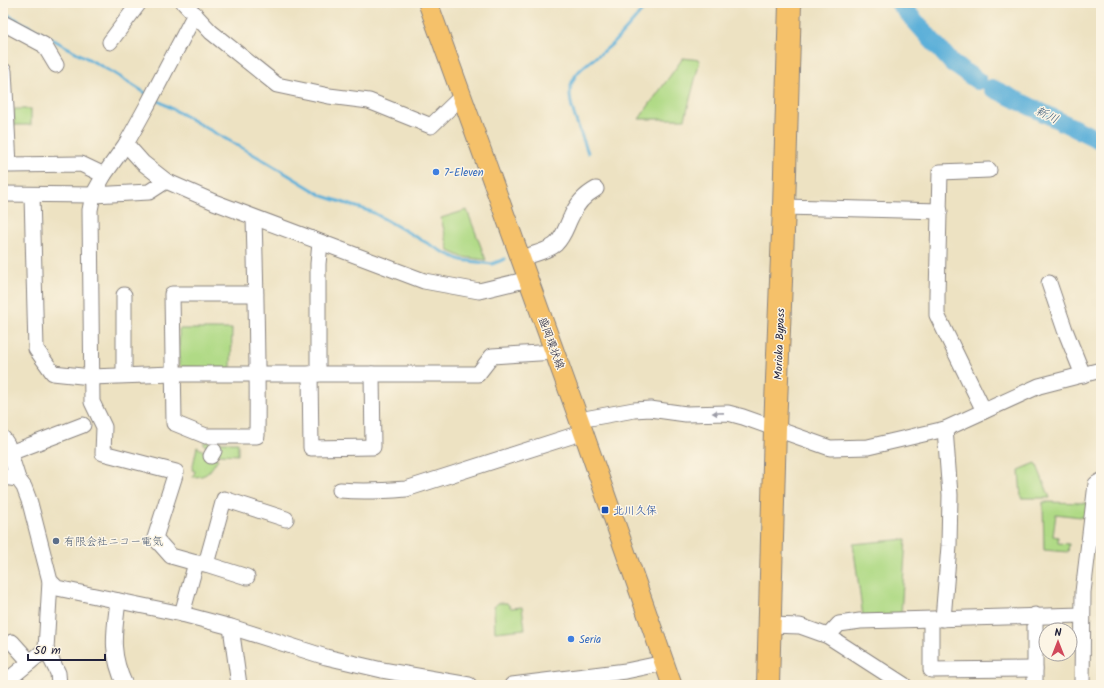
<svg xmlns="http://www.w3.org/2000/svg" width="1104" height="688" font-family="Kalam,'Klee One',sans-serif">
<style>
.green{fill:#b0da86;stroke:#697e60}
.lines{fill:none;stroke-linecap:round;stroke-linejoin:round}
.stream{stroke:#5db0d9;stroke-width:3}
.river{stroke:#5db0d9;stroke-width:18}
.minor-casing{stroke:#88827e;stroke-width:17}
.major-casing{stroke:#88827e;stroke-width:21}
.highway-casing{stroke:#88827e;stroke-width:24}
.minor{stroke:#fff;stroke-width:15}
.major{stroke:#f5c16b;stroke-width:19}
.highway{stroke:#f5c16b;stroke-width:22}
.oneway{fill:#9c9ca7}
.shop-dot{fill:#3f7fe0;stroke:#fcf5e5;stroke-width:1.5}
.transit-dot{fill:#1a4fb4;stroke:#fcf5e5;stroke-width:1.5}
.service-dot{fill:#5c6f8a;stroke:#fcf5e5;stroke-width:1.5}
.labels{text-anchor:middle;stroke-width:3;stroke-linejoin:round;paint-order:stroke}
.shop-label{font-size:11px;fill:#366cbe;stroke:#fcf5e5;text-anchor:start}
.street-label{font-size:11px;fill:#22223b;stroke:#fcf5e5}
.transit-label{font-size:11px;fill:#164399;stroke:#fcf5e5;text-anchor:start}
.service-label{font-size:11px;fill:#4e5e75;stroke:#fcf5e5;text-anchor:start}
.water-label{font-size:12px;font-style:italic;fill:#3a5b7a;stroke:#fcf5e5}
</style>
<rect width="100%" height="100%" fill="#fcf5e5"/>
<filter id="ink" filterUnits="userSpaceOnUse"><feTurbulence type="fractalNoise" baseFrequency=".025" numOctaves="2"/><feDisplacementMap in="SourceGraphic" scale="8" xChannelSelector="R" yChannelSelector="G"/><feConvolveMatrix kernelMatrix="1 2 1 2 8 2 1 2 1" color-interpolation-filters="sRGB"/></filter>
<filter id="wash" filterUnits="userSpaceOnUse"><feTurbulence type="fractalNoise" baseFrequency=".012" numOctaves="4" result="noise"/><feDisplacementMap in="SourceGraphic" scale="16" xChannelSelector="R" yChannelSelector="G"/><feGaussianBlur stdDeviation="0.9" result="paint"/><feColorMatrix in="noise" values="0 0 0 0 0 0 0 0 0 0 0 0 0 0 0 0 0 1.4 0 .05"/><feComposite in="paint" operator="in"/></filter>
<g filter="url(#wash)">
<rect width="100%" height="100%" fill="#ede2c2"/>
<!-- green -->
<g class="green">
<path d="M683,58l17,2 -15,59h-46z"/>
<rect x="14" y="109" width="17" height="16"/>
<path d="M467,210l19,50 -24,-3 -13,-6 -8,-33z"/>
<path d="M179,329h53l-1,39 -49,-1 -3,-3z"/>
<path d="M204,442h34v13l-18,-1 -16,-9z"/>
<path d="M197,447l15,9 6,3c-8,11 -9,18 -25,18l2,-6 -3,-1z"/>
<path d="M1036,463l14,35h-29l-2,-28z"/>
<path d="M1043,502l48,1 -3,15 -32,-4 -3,22 5,1v6l11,1 -1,8 -24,-2z"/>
<path d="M906,539l-5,75 -38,3 -10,-73z"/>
<path d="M498,603h9l4,5 11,-1 3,22 -30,3 -1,-25z"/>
</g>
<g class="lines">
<!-- stream -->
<g class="stream">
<path d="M3,12l109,60 35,22"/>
<path d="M155,99l110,62 58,35 49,16 69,39 20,9 31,4 13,-5"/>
<path d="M588,153c-5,-16 -19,-45 -18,-61 1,-23 25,-32 40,-46 14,-13 26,-29 39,-43"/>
</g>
<!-- river -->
<g class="river">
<path d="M899,3l53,60 26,18"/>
<path d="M992,88l109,53"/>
</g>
</g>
</g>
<g filter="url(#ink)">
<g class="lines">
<!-- minor casing -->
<g class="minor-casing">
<g id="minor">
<path d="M184,3l27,29 66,53 52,11 40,5 62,25 30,-29"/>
<path d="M3,23l41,22 12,20"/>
<path d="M110,42l29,-39"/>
<path d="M3,71h1l5,94 72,-1 23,11"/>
<path d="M126,144l17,19 23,18 48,21 210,79 55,10 50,-12"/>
<path d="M3,194l90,1 56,-3 17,-11"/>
<path d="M32,195l4,154 17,24 38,4 82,-3h305l14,-18 63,-4"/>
<path d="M784,207l156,4"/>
<path d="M254,218c2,73 4,145 3,218h-51l-32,-13 -2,-129h84"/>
<path d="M521,258c10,-3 27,-7 35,-14 8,-8 10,-17 15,-27 5,-12 14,-22 25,-28"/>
<path d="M1049,283l16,47 18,45"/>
<path d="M124,295v80"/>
<path d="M310,374l1,74 62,-1 -1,-73"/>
<path d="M318,374v-110l2,-21"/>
<path d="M984,411l-47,-96v-20l3,-123 49,-2"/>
<path d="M579,420l55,-10 16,-1 36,5 42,-1 15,4 87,31 38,-1 77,-18 94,-43 62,-16"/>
<path d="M3,438l4,6 11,35"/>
<path d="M10,453l73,-28"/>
<path d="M211,456l3,-5"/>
<path d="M3,477l15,2 6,8 6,16 20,78 7,7 125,26 49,13 95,30 56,13 87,15"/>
<path d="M340,490c23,2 43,1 66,-1l178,-57"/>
<path d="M197,563l9,1 41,13"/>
<path d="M206,564l18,-65 62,20"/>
<path d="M50,581l-4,68 12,24 1,12"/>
<path d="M118,601c-4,33 -8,52 7,84"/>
<path d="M182,614l14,-51 -25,-7 -16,-18 21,-66 -73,-19 1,-26 -12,-25 -2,-192 3,-15 11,-20 22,-31 21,-38 48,-92"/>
<path d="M943,619l6,-73 1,-51 -5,-66"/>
<path d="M931,620v50l104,-1"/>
<path d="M770,625l30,1 28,10 76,49"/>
<path d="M231,627l8,58"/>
<path d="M828,636l11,-12 21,-3 222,-6"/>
<path d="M12,642l18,20"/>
<path d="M3,684l43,-35"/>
<path d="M512,685l114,-14 38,-8"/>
<path d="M1035,685v-70"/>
<path d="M1082,685l1,-93 13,-108 5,-3"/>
</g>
</g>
<!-- major casing -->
<g class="major-casing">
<path id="major" d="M428,3l149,411 95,271"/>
</g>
<!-- highway casing -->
<g class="highway-casing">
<path id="highway" d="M768,685l7,-257 9,-221 6,-204"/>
</g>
<!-- minor -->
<use href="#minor" class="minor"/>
<!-- major -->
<use href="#major" class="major"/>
<!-- highway -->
<use href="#highway" class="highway"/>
</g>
<!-- one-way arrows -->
<defs><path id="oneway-solid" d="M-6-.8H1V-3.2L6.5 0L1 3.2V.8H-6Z"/></defs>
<use class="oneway" href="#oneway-solid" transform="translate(718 413) rotate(179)"/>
</g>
<!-- markers -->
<g class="shop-dot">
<circle cx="436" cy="172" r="4"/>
<circle cx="571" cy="639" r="4"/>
</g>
<rect class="transit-dot" x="601" y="506" width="8" height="8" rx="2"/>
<circle class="service-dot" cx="56" cy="541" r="4"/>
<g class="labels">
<!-- shop labels -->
<g class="shop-label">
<text x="444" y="176">7-Eleven</text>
<text x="579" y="643">Seria</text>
</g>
<!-- street labels -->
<g class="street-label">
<text transform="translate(552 343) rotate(70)" y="4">盛岡環状線</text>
<text transform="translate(779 344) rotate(-88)" y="4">Morioka Bypass</text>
</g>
<!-- transit labels -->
<g class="transit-label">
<text x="613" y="514">北川久保</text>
</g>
<!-- service labels -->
<g class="service-label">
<text x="64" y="545">有限会社ニコー電気</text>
</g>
<!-- water labels -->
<g class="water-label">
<text transform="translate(1047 115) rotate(26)" y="4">新川</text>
</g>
</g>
<!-- margin -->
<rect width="1104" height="688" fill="none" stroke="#fcf5e5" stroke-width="16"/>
<!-- north arrow -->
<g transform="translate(1058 642)"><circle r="19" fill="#fcf5e5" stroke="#a5a1a1"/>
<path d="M0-3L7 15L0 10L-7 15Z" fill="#d1495b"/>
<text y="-6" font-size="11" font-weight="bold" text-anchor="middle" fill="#22223b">N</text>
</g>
<!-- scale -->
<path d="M28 654v6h77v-6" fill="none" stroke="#22223b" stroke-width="2"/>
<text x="34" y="654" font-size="12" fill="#22223b" stroke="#fcf5e5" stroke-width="3" paint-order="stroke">50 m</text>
</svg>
